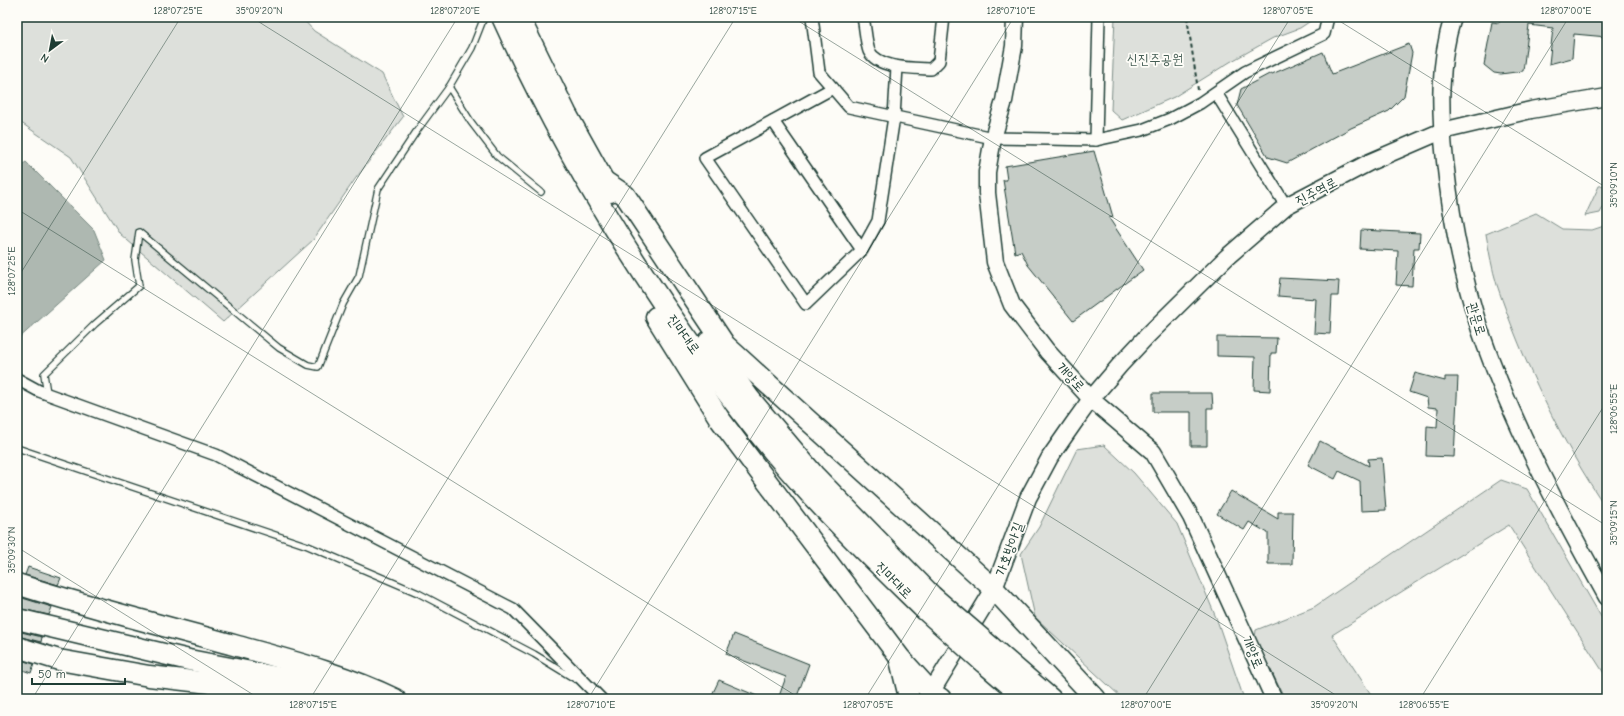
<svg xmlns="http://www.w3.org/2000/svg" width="1624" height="716" font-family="'Comic Neue','Poor Story',sans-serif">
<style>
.green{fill:#dde0db;stroke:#7e8e88}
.water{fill:#aeb8b1;stroke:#75877f}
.building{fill:#c6cdc7;stroke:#1f3d34}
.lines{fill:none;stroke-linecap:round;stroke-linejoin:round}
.lane-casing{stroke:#1f3d34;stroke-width:8}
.street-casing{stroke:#1f3d34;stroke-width:14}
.secondary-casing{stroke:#1f3d34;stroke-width:19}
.highway-casing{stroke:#1f3d34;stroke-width:23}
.path{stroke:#1f3d34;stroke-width:2;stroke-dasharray:4 3;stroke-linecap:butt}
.lane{stroke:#fdfcf7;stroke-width:5.5}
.street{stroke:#fdfcf7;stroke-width:11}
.secondary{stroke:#fdfcf7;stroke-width:16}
.highway{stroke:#fdfcf7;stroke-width:20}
.highway-bridge-casing{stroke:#1f3d34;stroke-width:23;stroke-linecap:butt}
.highway-bridge{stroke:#fdfcf7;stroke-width:20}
.ticks{fill:none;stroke:#1f3d34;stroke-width:1;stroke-opacity:0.45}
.labels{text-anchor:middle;stroke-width:3.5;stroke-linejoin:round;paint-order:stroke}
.park-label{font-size:14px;fill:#455e55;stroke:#fdfcf7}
.street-label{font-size:14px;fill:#1f3d34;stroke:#fdfcf7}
.neatline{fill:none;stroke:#1f3d34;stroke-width:1.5}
.ticks-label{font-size:10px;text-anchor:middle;fill:#1f3d34}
</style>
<rect width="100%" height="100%" fill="#fdfcf7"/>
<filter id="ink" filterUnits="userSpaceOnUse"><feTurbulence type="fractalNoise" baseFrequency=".025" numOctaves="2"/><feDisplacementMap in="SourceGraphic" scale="8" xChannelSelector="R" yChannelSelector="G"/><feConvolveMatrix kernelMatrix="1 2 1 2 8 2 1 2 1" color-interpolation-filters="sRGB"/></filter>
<g filter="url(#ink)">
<!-- green -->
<g class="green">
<path d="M17,17h284l13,14 68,43 21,43 -47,61 -43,62 -90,82 -103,-88 -49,-77 -54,-37z"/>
<path d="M1115,17h197v3l-12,8 -27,10 -43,24 -56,35 -52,23 -11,-10z"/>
<path d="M1607,185v15l-7,13 -15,3 14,-30z"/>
<path d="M1536,213l26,16 30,1 15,-5v284c-46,-67 -84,-147 -110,-224 -5,-16 -8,-34 -11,-51z"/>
<path d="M1104,445l30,28 43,51 40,96 27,79h-121l-88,-82 -14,-63 18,-27 38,-78z"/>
<path d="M1501,480l26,9 80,138v51l-98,-153 -177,110 42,64h-89l-30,-61 1,-8 58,-23z"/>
</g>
<!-- water -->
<path class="water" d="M26,162l68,68 12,30 -89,80v-172z"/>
<!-- building -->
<g class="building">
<path d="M1500,17h107v20l-33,-3 -2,24 -23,6 4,-36 -24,-3 -6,46 -22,3 -7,-1 -10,-8 8,-43 7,1z"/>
<path d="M1409,44l3,9 -8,43 -15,15 -38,17 -64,35 -19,-6 -31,-52 4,-16 30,-16 1,1 51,-22 9,22z"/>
<path d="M1094,151l19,66 -4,1 34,52 -70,51 -45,-56 -7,-14 -6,2 -12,-73h4l-2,-14z"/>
<path d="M1361,230l59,3 -1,15h-5l-2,38 -16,-1 2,-34 -38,-2z"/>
<path d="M1280,278l59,3 -1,15h-6l-2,38 -16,-1 2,-34 -38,-3z"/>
<path d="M1217,337l60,1 -1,15h-5l-1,38 -16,-1 1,-33 -38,-1z"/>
<path d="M1415,373l30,8v-4h13l-4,80 -28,-1 1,-30 10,1 1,-19 -10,-1 -1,-9 -18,-6z"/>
<path d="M1153,393h59l1,15h-6v38h-16v-34h-38z"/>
<path d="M1320,441l49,25 -1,-7 14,-1 4,52 -25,1 -1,-30 -21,-10 -4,8 -27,-14z"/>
<path d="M1231,491l47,28v-7h15l-1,52h-24v-31l-19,-11 -5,8 -27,-16z"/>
<path d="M28,567l33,11 -3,7 -33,-10z"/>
<path d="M19,597l33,10 -3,8 -32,-7z"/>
<path d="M17,631l25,6 -1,5 -24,-6z"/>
<path d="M734,634l75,30 -13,35h-18l8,-22 -60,-23z"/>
<path d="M17,659l17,5 -3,9 -14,-5z"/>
<path d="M719,680l45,19h-54z"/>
</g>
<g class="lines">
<!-- lane casing -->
<g class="lane-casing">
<g id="lane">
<path d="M449,87l22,35 26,34 44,36"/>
<path d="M47,393l-3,-19 51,-50 44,-38 -4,-26 4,-28 140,116 29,17 10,2 25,-63 16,-28 19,-87 38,-57 33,-45 23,-39 11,-28 -1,-3"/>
<path d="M17,448l291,98 110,47 116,61 41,25"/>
</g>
</g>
<!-- street casing -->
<g class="street-casing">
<g id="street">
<path d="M812,17l7,55 30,35 144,31 103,2 46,-10 28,-11 30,-16 45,-31 79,-38 4,-17"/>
<path d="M863,17c2,9 3,26 6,34 9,18 45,17 62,18l8,-8 5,-44"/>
<path d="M833,88l-128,70 101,146 56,-54 16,-29 16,-104 3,-50"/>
<path d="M1216,93l70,113"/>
<path d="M773,121l89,129"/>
<path d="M1096,140l3,-123"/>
<path d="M17,379l22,12 177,64 297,154 88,90"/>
</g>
</g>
<!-- secondary casing -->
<g class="secondary-casing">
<g id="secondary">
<path d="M1015,17l-1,29 -10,55 -11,37 -6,34v21l8,69 17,43 35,46 44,48 62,53 38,65 83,182"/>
<path d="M1453,17c-15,47 -13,96 -8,144 6,57 17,114 35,169 32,93 79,181 127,267"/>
<path d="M927,699l67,-110 34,-91 22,-41 23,-33 18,-25 29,-34 28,-30 79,-78 59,-51 84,-44 72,-31 89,-21 76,-13"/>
</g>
</g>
<!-- highway casing -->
<g class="highway-casing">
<g id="highway">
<path d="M502,17c55,121 122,235 200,342 32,44 65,87 101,127 38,43 80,83 121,123"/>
<path d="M519,17l47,96 44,79"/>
<path d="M604,181l21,14 100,150 269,244 102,110"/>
<path d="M656,317l63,101 181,240 31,34 10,7"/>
<path d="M709,342l41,57 64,76 118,121"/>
<path d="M17,584c71,23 144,41 217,61 54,15 110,29 161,54"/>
<path d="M17,619l172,41 154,30 18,9"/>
<path d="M990,646l61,53"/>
<path d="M17,647l42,13 90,16 156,18"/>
<path d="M900,660l8,33v6"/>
<path d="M983,662l43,37"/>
</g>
</g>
<!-- path -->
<path class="path" d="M1187,17l11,73"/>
<!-- lane -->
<use href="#lane" class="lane"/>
<!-- street -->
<use href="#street" class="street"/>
<!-- secondary -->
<use href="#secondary" class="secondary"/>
<!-- highway -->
<use href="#highway" class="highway"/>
<!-- highway-bridge casing -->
<g class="highway-bridge-casing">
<g id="highway-bridge">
<path d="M932,596l58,50"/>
<path d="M924,609l59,53"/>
</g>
</g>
<!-- highway-bridge -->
<use href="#highway-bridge" class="highway-bridge"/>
</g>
</g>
<!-- ticks -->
<path class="ticks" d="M251,17l1091,682M792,17l815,509M1333,17l274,171M17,209l784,490M17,279l164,-262M17,547l243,152M32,699l426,-682M310,699l426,-682M588,699l426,-682M865,699l426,-682M1143,699l426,-682M1420,699l187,-298"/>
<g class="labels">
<!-- park labels -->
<g class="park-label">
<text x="1155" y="64">신진주공원</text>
</g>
<!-- street labels -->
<g class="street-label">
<text transform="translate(1316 191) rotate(-28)" y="5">진주역로</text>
<text transform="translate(1477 319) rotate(73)" y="5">관문로</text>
<text transform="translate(684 334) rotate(54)" y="5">진마대로</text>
<text transform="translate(1071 377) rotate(47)" y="5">개양로</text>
<text transform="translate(1009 549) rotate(-70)" y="5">가호방아길</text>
<text transform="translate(894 580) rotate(45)" y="5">진마대로</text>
<text transform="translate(1253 652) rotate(67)" y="5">개양로</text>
</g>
</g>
<!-- margin -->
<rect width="1624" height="716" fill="none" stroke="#fdfcf7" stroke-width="44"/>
<!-- north arrow -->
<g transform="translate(50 50) rotate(212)" stroke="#fdfcf7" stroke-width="3" paint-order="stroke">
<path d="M0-3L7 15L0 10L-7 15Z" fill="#1f3d34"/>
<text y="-6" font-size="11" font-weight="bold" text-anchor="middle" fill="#1f3d34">N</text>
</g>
<!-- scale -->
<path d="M32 678v6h93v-6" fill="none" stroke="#1f3d34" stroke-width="2"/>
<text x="38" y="678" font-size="12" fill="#1f3d34" stroke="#fdfcf7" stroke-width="3" paint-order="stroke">50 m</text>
<rect x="22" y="22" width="1580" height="672" class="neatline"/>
<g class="ticks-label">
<text x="178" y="14">128°07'25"E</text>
<text x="259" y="14">35°09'20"N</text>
<text x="455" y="14">128°07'20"E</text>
<text x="733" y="14">128°07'15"E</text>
<text x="1011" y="14">128°07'10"E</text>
<text x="1288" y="14">128°07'05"E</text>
<text x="1566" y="14">128°07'00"E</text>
<text transform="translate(1613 185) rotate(-90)" y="4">35°09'10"N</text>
<text transform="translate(11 271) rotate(-90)" y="4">128°07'25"E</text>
<text transform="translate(1613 409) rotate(-90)" y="4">128°06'55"E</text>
<text transform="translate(1613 523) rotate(-90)" y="4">35°09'15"N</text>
<text transform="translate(11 550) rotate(-90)" y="4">35°09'30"N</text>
<text x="313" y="708">128°07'15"E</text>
<text x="591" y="708">128°07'10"E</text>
<text x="868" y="708">128°07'05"E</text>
<text x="1146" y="708">128°07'00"E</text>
<text x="1334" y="708">35°09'20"N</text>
<text x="1424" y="708">128°06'55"E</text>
</g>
</svg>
